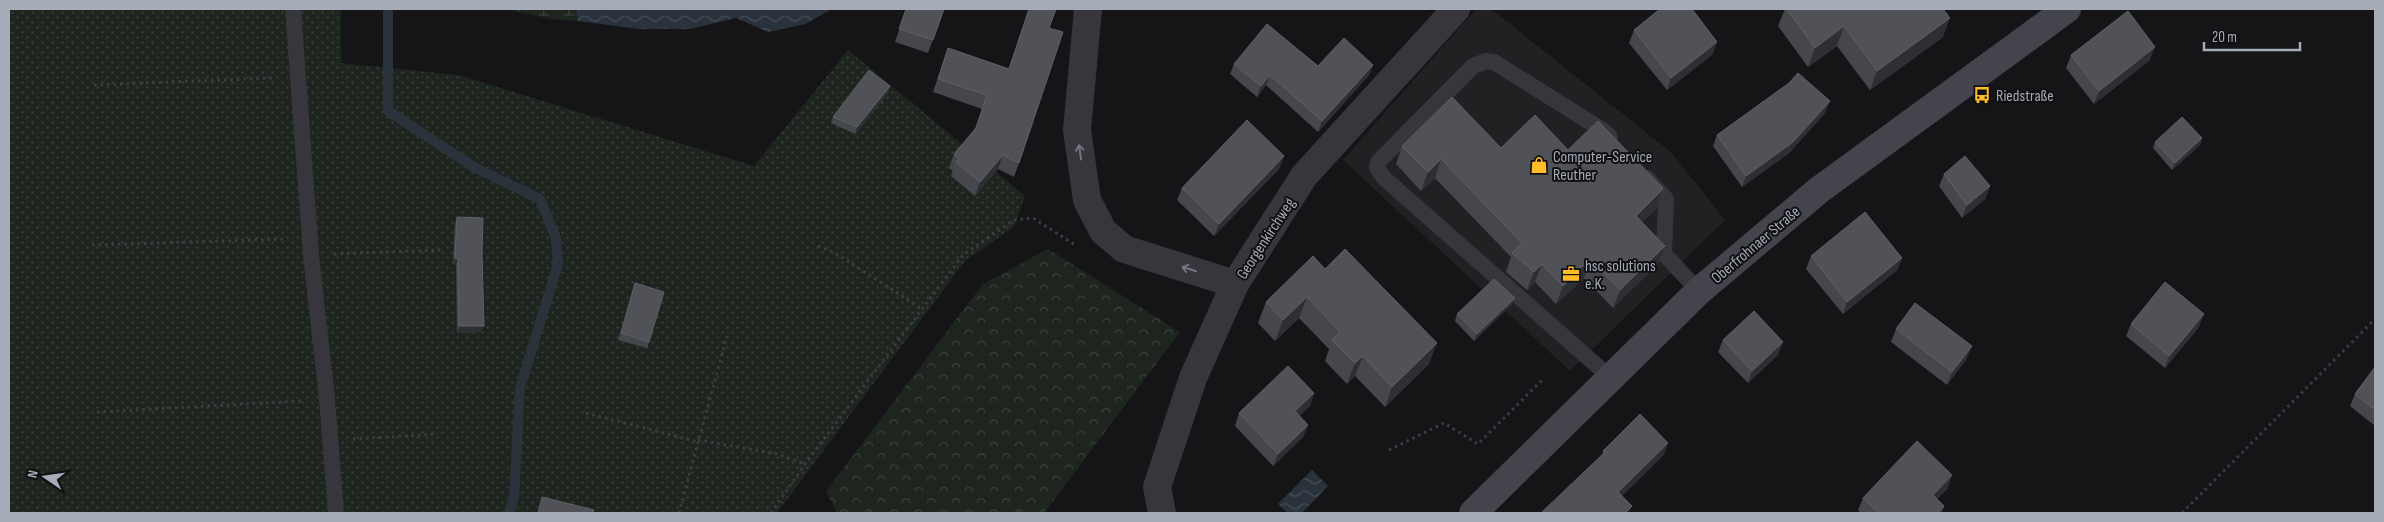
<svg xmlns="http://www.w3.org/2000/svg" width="2384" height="522" font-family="'Sofia Sans Condensed',sans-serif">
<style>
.built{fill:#212124}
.wetland{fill:url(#wetland-marsh)}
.park{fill:url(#park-crowns)}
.garden{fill:url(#garden-dots)}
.water{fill:url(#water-waves)}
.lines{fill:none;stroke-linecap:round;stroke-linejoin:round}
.stream{stroke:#2a333c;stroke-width:10}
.path{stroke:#3c3d43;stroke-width:3;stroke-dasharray:2.5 4;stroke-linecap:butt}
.lane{stroke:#36363c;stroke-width:16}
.street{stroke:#36363c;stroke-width:28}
.secondary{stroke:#44454c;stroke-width:28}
.wall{fill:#46474c}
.shaded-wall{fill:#2e2f32}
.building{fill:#515258;stroke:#5e6067}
.oneway{stroke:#747680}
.labels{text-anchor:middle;stroke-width:4;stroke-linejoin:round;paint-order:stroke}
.poi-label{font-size:16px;fill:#a6abb8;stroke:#101012;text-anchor:start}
.street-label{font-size:16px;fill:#a6abb8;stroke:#101012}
</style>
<defs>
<pattern id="wetland-marsh" width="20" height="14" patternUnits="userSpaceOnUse" patternTransform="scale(1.25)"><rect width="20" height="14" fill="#1d251e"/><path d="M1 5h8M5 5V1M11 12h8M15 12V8" fill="none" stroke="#3b423d"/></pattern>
<pattern id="park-crowns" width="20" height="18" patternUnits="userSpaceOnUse" patternTransform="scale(1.25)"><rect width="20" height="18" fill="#1d251e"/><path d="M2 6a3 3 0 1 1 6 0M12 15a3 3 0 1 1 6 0" fill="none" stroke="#3b423d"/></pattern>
<pattern id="garden-dots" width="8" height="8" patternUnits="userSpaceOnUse" patternTransform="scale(1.25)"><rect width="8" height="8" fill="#1d251e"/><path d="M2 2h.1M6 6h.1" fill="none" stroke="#3b423d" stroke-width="1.8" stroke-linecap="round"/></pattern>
<pattern id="water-waves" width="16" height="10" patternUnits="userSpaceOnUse" patternTransform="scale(1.25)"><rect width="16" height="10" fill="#2a333c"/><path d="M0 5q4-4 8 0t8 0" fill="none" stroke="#464e56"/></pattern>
</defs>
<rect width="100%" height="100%" fill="#151517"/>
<!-- built -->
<path class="built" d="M1476,9h15l181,144 53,67 -155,151 -227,-211z"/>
<!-- wetland -->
<path class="wetland" d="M504,9h72l2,12 -26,-2z"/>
<!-- park -->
<path class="park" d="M1048,249l132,83 -136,181h-207l-11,-22 157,-207z"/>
<!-- garden -->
<path class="garden" d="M9,9h332v54l117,12 296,91 94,-116 177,146 -11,31 -49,34 -188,252h-768z"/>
<!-- water -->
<g class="water">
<path d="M576,9h256l-27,15 -37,8 -32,-14 -46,11h-51l-61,-8z"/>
<path d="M1312,470l16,16 -26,27h-14l-10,-9z"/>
</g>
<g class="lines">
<!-- stream -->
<path class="stream" d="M388,9v102l86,56 66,32 16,39 2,26 -38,124 -6,110 -5,15"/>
<!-- path -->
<g class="path">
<path d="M94,85l178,-7"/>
<path d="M92,245l193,-6"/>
<path d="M818,246l17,7 87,56"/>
<path d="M334,254l107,-4"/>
<path d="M97,412l205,-11"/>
<path d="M586,413l112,29"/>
<path d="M353,439l85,-5"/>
<path d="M698,440l79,14 28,10"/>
<path d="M1389,450l55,-27 34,21 65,-65"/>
<path d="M679,513l48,-177"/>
<path d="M771,513l34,-49 158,-209 51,-35 19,-2 42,27"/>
<path d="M2182,513l193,-194"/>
</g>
<!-- lane -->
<g class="lane">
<path d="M293,9l18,246 16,144 9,114"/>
<path d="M1610,137l-6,-6 -110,-69 -8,-1 -13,5 -95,96 -1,6 7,10 227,200"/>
<path d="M1647,178l19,21 -2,55 35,37"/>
</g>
<!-- street -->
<g class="street">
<path d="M1088,9l-11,121 10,70 16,31 21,18 111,35"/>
<path d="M1162,513l-5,-26 36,-109 42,-94 69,-108 152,-167"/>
</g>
<!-- secondary -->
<path class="secondary" d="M1473,513l226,-222 120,-101 248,-181"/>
</g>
<!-- wall -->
<g class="wall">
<path d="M906,9h38l-16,44 -33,-11z"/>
<path d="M1029,9h27l-7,19 -30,135 -5,14 -16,-8 -23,27 -24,-20 2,-5 -4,-3 5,-14 21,-25 7,-20 -49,-17 15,-44 61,21z"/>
<path d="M1785,9h158v28l-73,53 -33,-44 -29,21 -30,-41z"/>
<path d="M1634,30l79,24 -46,36 -38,-47z"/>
<path d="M2071,55l79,5 -56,44 -28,-36z"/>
<path d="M1234,64l84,2 55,-1 -4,10 -51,57 -52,-47 -9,12 -27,-23z"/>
<path d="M890,86l-2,7 -33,41 -24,-11 2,-6z"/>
<path d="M1825,113l-36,40 -47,34 -29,-41 4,-11z"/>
<path d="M2202,138l-2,7 -28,25 -19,-22 2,-6z"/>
<path d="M1402,146l166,4 94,40 -6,19 -14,13 23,24 -7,18 -45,44 -29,-30 -28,26 -21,-22 -8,8 -21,-18 5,-15 -76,-79 -14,13 -25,-27z"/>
<path d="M1284,156l-5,13 -65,67 -37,-36 5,-12z"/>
<path d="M1944,174l46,12 -5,13 -23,19 -23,-32z"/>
<path d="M457,217l25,38 -1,77 -24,1 -1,-68h-3l2,-41z"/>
<path d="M1811,256l91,2 -5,12 -54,44 -37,-45z"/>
<path d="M1325,269l104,95 -44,43 -30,-31 -8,8 -22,-23 4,-12 -30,-31 -24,23 -17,-18 8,-21z"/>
<path d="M635,283l14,59 -2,6 -29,-8z"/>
<path d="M1515,298l-3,6 -38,37 -19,-20 2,-7z"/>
<path d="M2131,324l68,3 -34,41 -39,-32z"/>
<path d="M1896,329l71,29 -20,27 -56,-43z"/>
<path d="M1723,340l55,15 -30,28 -30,-31z"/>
<path d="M2375,367v59l-25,-20 5,-12z"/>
<path d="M1314,393l-4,13 -11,10 9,9 -5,12 -30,29 -38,-40 4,-13z"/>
<path d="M1948,488l-11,11 7,7 -2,7h-81l-3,-3 5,-12z"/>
</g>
<!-- shaded-wall -->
<g class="shaded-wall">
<path d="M1950,18l-7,19 -73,53 7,-19z"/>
<path d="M1844,26l-7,20 -29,21 7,-19z"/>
<path d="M1717,42l-4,12 -46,36 4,-12z"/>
<path d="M2155,47l-5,13 -56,44 5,-13z"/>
<path d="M1373,65l-4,10 -51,57 4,-11z"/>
<path d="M1270,75l-4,10 -9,12 4,-11z"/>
<path d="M890,86l-2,7 -33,41 2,-7z"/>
<path d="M1830,101l-5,12 -36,40 -47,34 4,-11z"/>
<path d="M2202,138l-2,7 -28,25 3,-7z"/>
<path d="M1003,155l-5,14 -23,27 5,-14z"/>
<path d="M1284,156l-5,13 -65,67 5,-12z"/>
<path d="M1441,159l-6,19 -14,13 7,-19z"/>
<path d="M1990,186l-5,13 -23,19 5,-13z"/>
<path d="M1662,190l-6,19 -27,25 7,-18z"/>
<path d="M1665,246l-7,18 -45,44 7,-18z"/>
<path d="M455,258l3,1 -2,6h-3z"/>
<path d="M1902,258l-5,12 -54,44 4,-12z"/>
<path d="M1590,259l-6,19 -28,26 7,-18z"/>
<path d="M1542,264l-7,18 -8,8 7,-18z"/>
<path d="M1307,297l-8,21 -24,23 8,-21z"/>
<path d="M1515,298l-3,6 -38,37 3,-7z"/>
<path d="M2204,314l-5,13 -34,41 4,-12z"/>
<path d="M459,326h25l-3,6 -24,1z"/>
<path d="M1783,342l-5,13 -30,28 4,-12z"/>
<path d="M1437,343l-8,21 -44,43 7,-20z"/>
<path d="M1972,346l-5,12 -20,27 5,-13z"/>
<path d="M1363,356l-8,20 -8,8 8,-21z"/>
<path d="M1314,393l-4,13 -19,18 4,-13z"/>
<path d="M1308,425l-5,12 -30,29 5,-12z"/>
<path d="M1668,443l-4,12 -51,50 5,-13z"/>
<path d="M1952,475l-4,13 -19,20 4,-13z"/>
<path d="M1632,506l-3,7h-4z"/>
<path d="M1944,506l-2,7h-4z"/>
</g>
<!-- building -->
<g class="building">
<path d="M906,9h38l-11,31 -34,-11z"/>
<path d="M1029,9h27l-7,19 14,4 -44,131 -16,-8 -23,27 -24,-20 3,-3 -5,-5 22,-26 11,-33 -49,-16 10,-31 61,21z"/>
<path d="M1660,9h32l25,33 -46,36 -37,-48z"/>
<path d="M1787,9h156l7,9 -73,53 -33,-45 -29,22z"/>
<path d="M2128,11l27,36 -56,44 -28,-36z"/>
<path d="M1267,24l51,42 26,-28 29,27 -51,56 -52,-46 -9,11 -27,-22z"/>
<path d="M869,70l21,16 -33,41 -24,-10z"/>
<path d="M1798,73l32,28 -37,41 -47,34 -29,-41 72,-52z"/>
<path d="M1452,97l49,51 34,-33 33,35 30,-29 65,67 -1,2 -26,26 29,30 -45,44 -30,-31 -27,27 -21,-22 -8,8 -22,-19 10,-10 -81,-84 -13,13 -26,-26z"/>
<path d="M2182,117l20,21 -27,25 -20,-21z"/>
<path d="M1247,120l37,36 -65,68 -37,-36z"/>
<path d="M1965,156l25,30 -23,19 -23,-31z"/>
<path d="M1865,212l37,46 -55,44 -36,-46z"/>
<path d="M457,217l26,1 -1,37 2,71h-25l-1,-67 -3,-1z"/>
<path d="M1345,249l92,94 -45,44 -29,-31 -8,7 -23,-23 8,-8 -33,-35 -24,23 -17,-18 47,-46 12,13z"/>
<path d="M1494,279l21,19 -38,36 -20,-20z"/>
<path d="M2165,282l39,32 -35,42 -38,-32z"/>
<path d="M635,283l29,9 -15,50 -28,-9z"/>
<path d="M1915,303l57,43 -20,26 -56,-43z"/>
<path d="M1754,311l29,31 -31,29 -29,-31z"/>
<path d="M1288,366l26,27 -19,18 13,14 -30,29 -39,-41z"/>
<path d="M2375,367v43l-20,-16z"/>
<path d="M1640,414l28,29 -50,49 14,14 -7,7h-84l63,-60 -1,-2z"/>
<path d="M1917,441l35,34 -19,20 11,11 -6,7h-59l-16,-15z"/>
<path d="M542,497l52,13 -1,3h-55z"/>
</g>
<!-- one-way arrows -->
<defs><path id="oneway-shaft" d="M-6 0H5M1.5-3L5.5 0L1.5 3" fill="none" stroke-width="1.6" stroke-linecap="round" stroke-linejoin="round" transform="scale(1.25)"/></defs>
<g class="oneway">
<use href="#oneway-shaft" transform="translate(1080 152) rotate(-98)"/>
<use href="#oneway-shaft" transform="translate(1189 269) rotate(-162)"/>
</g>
<!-- icons -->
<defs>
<g id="bus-bare" transform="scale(1.35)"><path d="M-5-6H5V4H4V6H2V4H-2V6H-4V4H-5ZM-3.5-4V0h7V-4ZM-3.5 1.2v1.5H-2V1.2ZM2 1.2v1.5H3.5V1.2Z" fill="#febd26" stroke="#101012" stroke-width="2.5" paint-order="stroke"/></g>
<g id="shop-bare" transform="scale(1.35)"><path d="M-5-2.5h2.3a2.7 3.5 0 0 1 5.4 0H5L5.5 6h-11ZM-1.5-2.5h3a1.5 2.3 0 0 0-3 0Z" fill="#febd26" stroke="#101012" stroke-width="2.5" paint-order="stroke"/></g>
<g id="office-bare" transform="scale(1.35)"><path d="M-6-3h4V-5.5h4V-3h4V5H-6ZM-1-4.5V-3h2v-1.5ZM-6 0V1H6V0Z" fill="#febd26" stroke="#101012" stroke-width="2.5" paint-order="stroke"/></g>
</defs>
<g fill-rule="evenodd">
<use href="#bus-bare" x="1982" y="95"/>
<use href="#shop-bare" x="1539" y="165"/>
<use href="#office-bare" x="1571" y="274"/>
</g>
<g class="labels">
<!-- poi labels -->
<g class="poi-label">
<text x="1996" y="101">Riedstraße</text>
<text x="1553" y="162">Computer-Service<tspan x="1553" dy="18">Reuther</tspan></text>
<text x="1585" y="271">hsc solutions<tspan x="1585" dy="18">e.K.</tspan></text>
</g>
<!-- street labels -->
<g class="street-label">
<text transform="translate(1265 238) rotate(-57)" y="6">Georgenkirchweg</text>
<text transform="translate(1755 244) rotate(-40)" y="6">Oberfrohnaer Straße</text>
</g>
</g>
<!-- border -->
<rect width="2384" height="522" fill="none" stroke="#a6abb8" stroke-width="20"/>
<!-- north arrow -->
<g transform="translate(45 477) rotate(283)" stroke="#101012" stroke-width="4" paint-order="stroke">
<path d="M0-4L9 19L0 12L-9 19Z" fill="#a6abb8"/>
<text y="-8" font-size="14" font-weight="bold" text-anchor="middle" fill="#a6abb8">N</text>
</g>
<!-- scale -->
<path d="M2204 42v8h96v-8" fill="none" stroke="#a6abb8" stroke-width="2.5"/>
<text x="2212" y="42" font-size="15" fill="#a6abb8" stroke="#101012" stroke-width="4" paint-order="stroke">20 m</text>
</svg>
